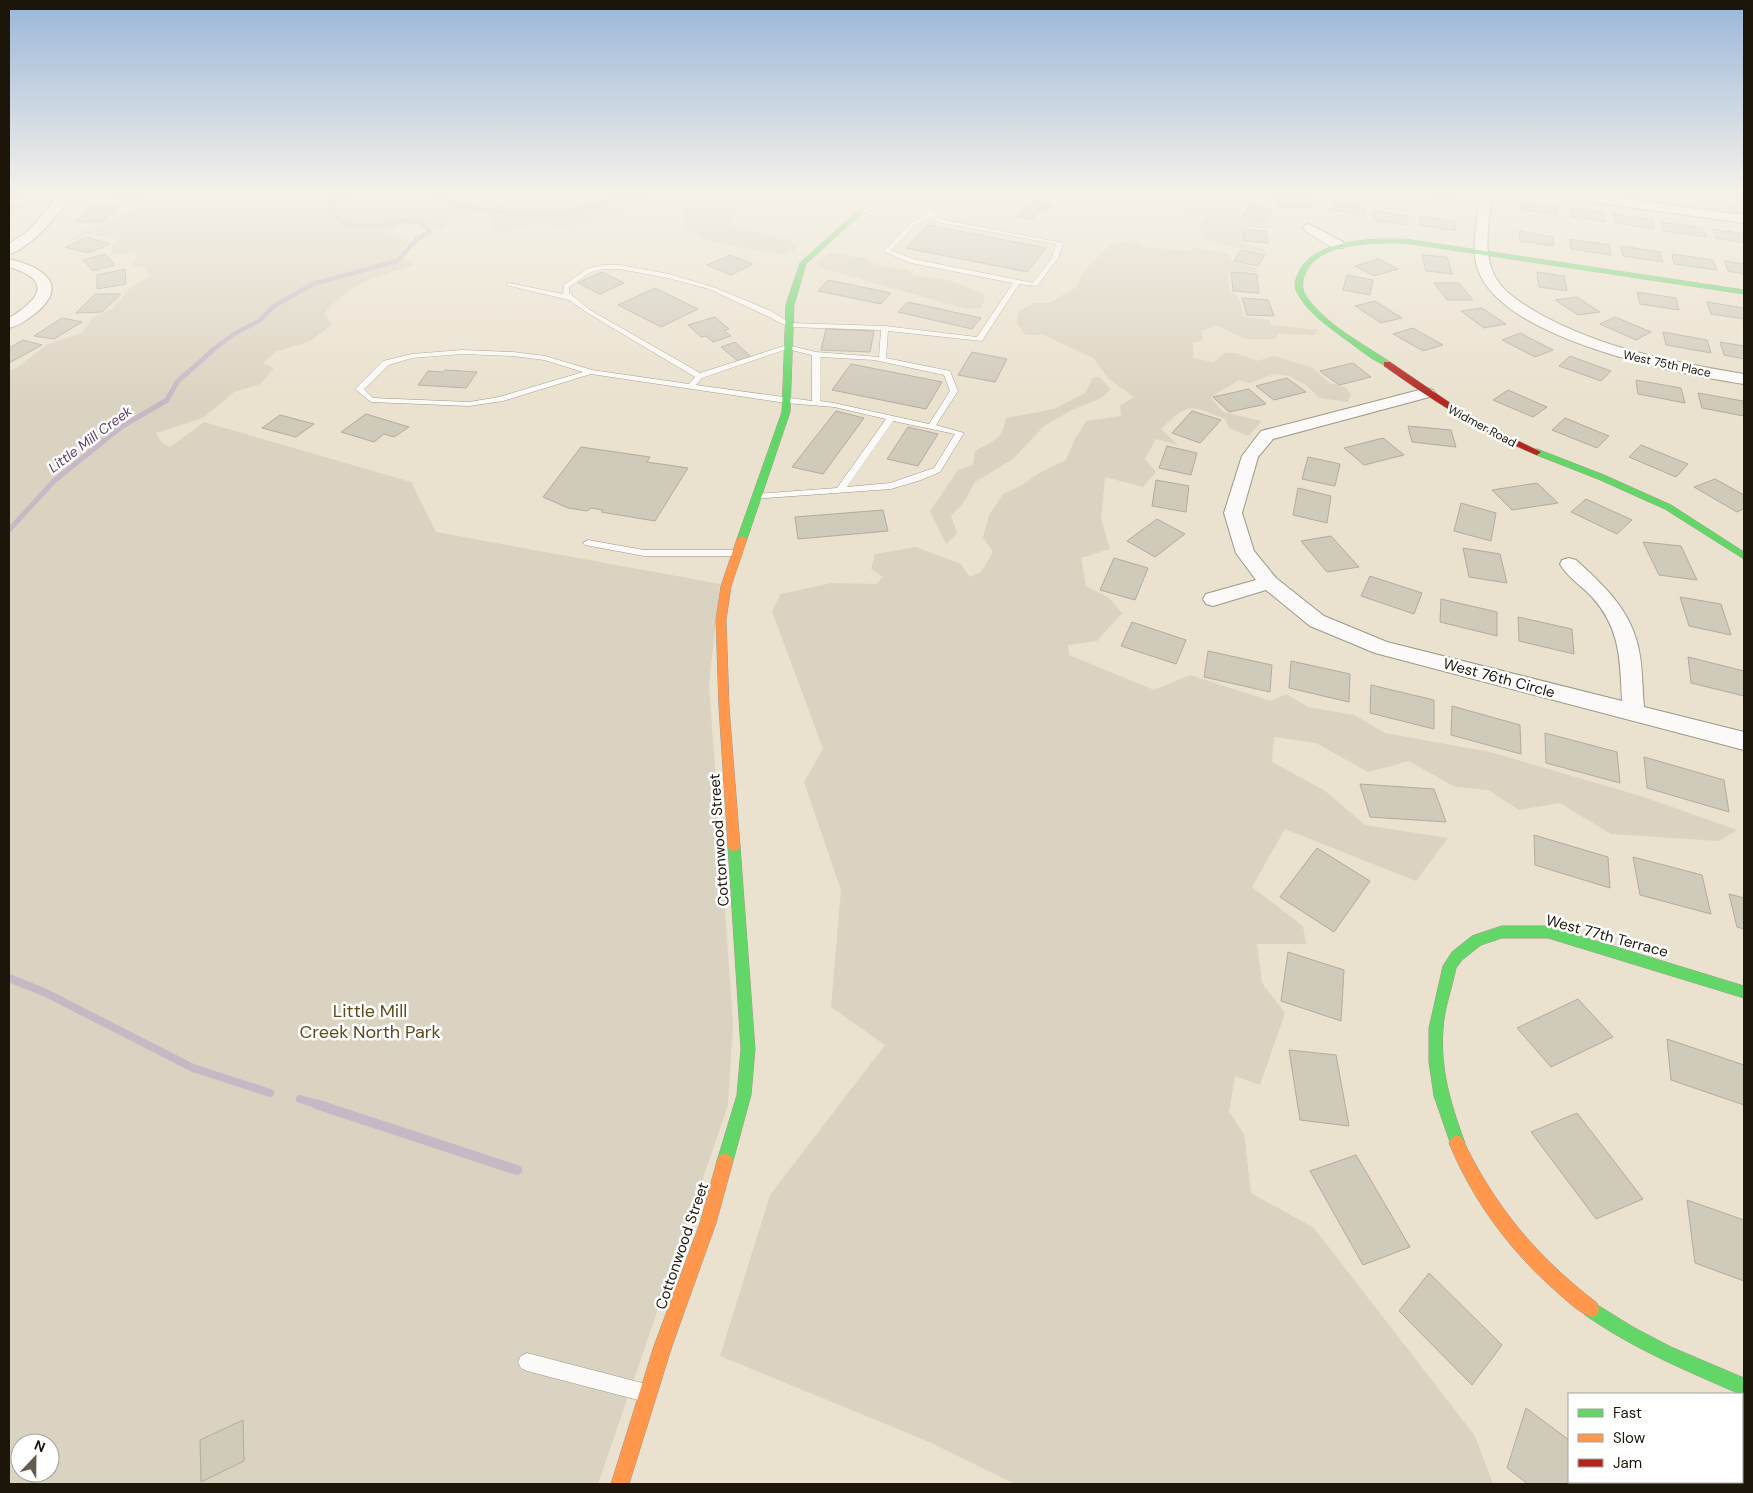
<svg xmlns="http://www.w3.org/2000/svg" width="1753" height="1493" font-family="'DM Sans',sans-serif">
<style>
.green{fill:#dbd3c1;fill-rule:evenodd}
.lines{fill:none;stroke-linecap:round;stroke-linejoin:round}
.stream-far3{stroke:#c6b8c4;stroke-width:4.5}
.stream-far2{stroke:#c6b8c4;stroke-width:5}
.stream-far1{stroke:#c6b8c4;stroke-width:8}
.stream{stroke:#c6b8c4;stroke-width:10}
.building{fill:#d0cabb;stroke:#b3ac9d}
.lane-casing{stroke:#9e9788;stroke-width:1}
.street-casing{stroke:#9e9788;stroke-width:2}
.fast-casing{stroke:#9e9788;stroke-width:1}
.slow-casing{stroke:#9e9788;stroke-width:1}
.jam-casing{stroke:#9e9788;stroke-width:1}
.lane{fill:#fcfaf8;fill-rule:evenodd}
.street{fill:#fcfaf8;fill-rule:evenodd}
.fast{fill:#63d668;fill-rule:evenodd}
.slow{fill:#ff974d;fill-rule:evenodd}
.jam{fill:#b3261e;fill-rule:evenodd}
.labels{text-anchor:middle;stroke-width:5;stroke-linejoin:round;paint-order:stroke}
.far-street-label{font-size:12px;fill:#1c160a;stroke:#fff}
.far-water-label{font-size:14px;font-style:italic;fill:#5c4269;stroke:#fff}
.street-label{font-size:15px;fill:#1c160a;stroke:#fff}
.near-park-label{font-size:18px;fill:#604b1b;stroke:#fff}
</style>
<rect width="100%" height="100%" fill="#eae1ce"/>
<!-- green -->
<g class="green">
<path d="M153,194h332v3l-32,18 -9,13 -12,1 -10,-8 -25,5 -9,6 21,8 -11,16 18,9c-37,11 -67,17 -92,49l8,11 -22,16 -35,11 -12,11 11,5 -14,16 -26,8 -31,26 -47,15 6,10 8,4 34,-25 207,60 25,50 284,52 -11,100 24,340 -5,81 -130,379h-589v-1113l7,-3 32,-24 34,-11 10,-15 20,-9 17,-20 20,-12 -4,-10h-15l8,-15 -26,3v-9l7,-7 -26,-5 -24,7c13,-12 20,-11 35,-18 15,-7 29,-13 45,-17l-6,-5zM20,1443h30v30h-30z"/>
<path d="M522,194h209l-1,2 8,1 -7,27 15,6 43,9 9,9 -13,7 -44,-7 -37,-9 -22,-12 4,-13 -7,-12 -42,5 -69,20 -38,-3 -27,10 -12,-4 -2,-12 7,-13 27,-9z"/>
<path d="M1116,194h274l33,8 -3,3 -46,1 -51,-11 7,9c-13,3 -18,-5 -30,-8 -9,-3 -22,1 -31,3l3,9 -27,-4 -6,13 34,8 -1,3h-31l-1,10 4,5 22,7 -2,2 -27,-4 -33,-9 -4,-15 7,-11 -49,-6 -12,1 -41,-8z"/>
<path d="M1682,194h26l8,5 17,4 11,11 -63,-10 21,-2z"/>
<path d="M1129,240l16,7 47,4v-4l38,7v7l26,7 3,4 -30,-1v18l10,9 5,19 26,3 1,5 47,5 -4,5 -36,-1 -3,5h-29l-29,-13 -16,5 2,9 -10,3v15l20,4 12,-9h11l21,8 17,-5 37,11 19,16 15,4 6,7 -3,8 -28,-4 -14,-13 -17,-9 -16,-2 -23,9 -12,-3c-8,8 -19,10 -27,18l12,14 39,9 -14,15 -19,-8 -4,-9c-36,-14 -35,-18 -64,10l17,16 -22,-6 -11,20 11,13 -13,15 -38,-10 -4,42 9,30 -29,9 5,28 23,12 13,15 -25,28 -29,4 1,10 85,35 36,-15 81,26 15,-7 22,13 46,8 31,18 105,19 154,45 93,33 -18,11 -108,-7 -51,-31 -41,7 -31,-20 -33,-3 -46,-26 -41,11 -52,-29 -42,-6 -2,25 52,28 41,35 83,13 -32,43 -131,-52 -33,58 51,39 3,18h-49l5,39 23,30 -25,72 -25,-9 -6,36 15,22 7,59 63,35 161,208 18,48h-478l-88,-43 -207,-85 50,-161 115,-150 -54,-38 10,-117 -37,-108 19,-33 -51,-138 9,-17 51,-11 44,1 7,-7 -12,-8 4,-15 41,-7 45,17 9,13 11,-5 12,-20 -10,-15 6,-22 14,-21 19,-9 19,-13 25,-12 8,-19 12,-20 35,-5 -1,-10 14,-9 -25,-18 -16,-21 -50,-23h-17l-9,-11 1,-12 16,-9h15l27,-16 5,-11 10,-13 18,-17z"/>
<path d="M830,253l34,5 16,8 29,4 4,5 35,5 34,12 3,6 -4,10 -15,1 -148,-42 -2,-6z"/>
<path d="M1099,377l12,12 -10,9 -29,12 -28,16 -31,33 -38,23 -11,20 -13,14 6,17 -11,11 -16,-33 28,-41 15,-5 2,-14c19,-10 27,-11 31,-33l48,-9 31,-16 8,-15z"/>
</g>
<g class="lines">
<!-- stream-far3 -->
<g class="stream-far3">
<path d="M435,194l20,11 69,11h29l85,-22"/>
<path d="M210,352l24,-18 25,-13 15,-15 39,-22 84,-23 20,-22 13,-7 -8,-10 -21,-1 -22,4h-30l-15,-9 -4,-13 9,-7 7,-2"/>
</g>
<!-- stream-far2 -->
<path class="stream-far2" d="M9,530l45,-49 67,-54 46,-27 10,-18 35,-31"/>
<!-- stream-far1 -->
<g class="stream-far1">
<path d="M9,978l37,15 147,75 77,25"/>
<path d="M300,1099l20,6"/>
</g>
<!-- stream -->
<path class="stream" d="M316,1104l201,66"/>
</g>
<!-- building -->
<g class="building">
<path d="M9,194h20l-4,5 -16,1z"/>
<path d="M116,194h29l-11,7 -26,-3z"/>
<path d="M1455,194v6l-35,-5v-1z"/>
<path d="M1736,196l8,1v12l-4,-1z"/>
<path d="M1272,198h32l7,9h-33z"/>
<path d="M1034,200l19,5 -10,8 -5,-2 -7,9 -13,-4 10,-7 -5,-1z"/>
<path d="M1332,201l32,5v9l-33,-5z"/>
<path d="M1520,202l36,5 1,8 -36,-5z"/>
<path d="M22,204l-13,14v-13z"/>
<path d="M120,204l-18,18h-27l19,-17z"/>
<path d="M1250,205l22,5 -7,12 -23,-5z"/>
<path d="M1571,208l33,5 2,9 -34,-5z"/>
<path d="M1374,211l33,5 -1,9 -33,-5z"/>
<path d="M1614,214l38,6 2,9 -38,-6z"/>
<path d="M1421,216l35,6 -1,9 -36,-6z"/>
<path d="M1661,222l42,6 3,9 -42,-6z"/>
<path d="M928,225l118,23 -19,24 -121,-24z"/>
<path d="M1242,229l24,2 2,12 -24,-2z"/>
<path d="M1713,229l31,5v9l-28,-5z"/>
<path d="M1519,231l34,6 1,9 -34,-5z"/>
<path d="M87,237l23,7 -22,9 -23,-6z"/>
<path d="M1570,239l39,6 2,10 -40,-6z"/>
<path d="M1621,246l39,6 3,10 -40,-6z"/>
<path d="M1241,250l24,5 -7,11 -24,-5z"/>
<path d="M105,254l10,11 -22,6 -10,-11z"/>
<path d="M1672,254l41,6 4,10 -43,-6z"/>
<path d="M730,255l23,9 -22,11 -24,-10z"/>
<path d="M1422,255l25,2 5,17 -26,-3z"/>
<path d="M1379,259l19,10 -24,7 -19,-10z"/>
<path d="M1725,261l19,3v10l-16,-3z"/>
<path d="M125,269l1,15 -29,5v-14z"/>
<path d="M602,272l22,11 -24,11 -22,-11z"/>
<path d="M1231,272l26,2 2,19 -26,-2z"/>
<path d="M1537,272l27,4 3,15 -28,-4z"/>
<path d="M1347,275l26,5 -3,15 -27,-5z"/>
<path d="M828,280l63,13 -10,11 -63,-13z"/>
<path d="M1434,283h25l14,17h-26z"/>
<path d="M655,288l43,21 -37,18 -43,-22z"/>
<path d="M1637,292l39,6 3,12 -39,-6z"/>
<path d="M95,294h26l-19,18 -26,1z"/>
<path d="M1577,297l23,15 -22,3 -23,-15z"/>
<path d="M1242,298l26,2 6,16 -27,-1z"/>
<path d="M1375,301l27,17 -21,5 -26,-17z"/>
<path d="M908,302l73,16 -9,11 -74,-17z"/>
<path d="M1707,302l37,6v11l-33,-5z"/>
<path d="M1482,308l24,16 -22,4 -23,-17z"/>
<path d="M715,317l14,12 -5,2 7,5 -18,6 -7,-6 -5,1 -13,-12z"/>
<path d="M1615,317l36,15 -15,8 -36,-16z"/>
<path d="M62,318l20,4 -28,17 -20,-3z"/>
<path d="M1413,328l30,17 -20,6 -30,-17z"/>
<path d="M826,329l48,2 -4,21 -49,-2z"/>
<path d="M1663,332l44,8 4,13 -45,-8z"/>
<path d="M1520,333l33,17 -18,7 -33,-17z"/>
<path d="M23,340l19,5 -33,18v-15z"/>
<path d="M735,342l16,15 -13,4 -17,-14z"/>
<path d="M1720,342l24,4v13l-20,-4z"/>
<path d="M972,352l35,7 -12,23 -37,-7z"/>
<path d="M1570,356l41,15 -10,10 -42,-15z"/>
<path d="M1353,363l18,14 -32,8 -19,-14z"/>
<path d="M851,364l91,18 -16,27 -94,-19z"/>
<path d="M445,370l32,2 -11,16 -48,-3 10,-14 15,1z"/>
<path d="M1287,378l19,14 -32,8 -18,-14z"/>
<path d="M1636,380l45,8 4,15 -47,-9z"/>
<path d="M1249,389l17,15 -37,8 -16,-15z"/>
<path d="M1508,390l39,17 -14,10 -40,-17z"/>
<path d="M1698,393l45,8 1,15 -42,-8z"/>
<path d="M836,411l28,7 -41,56 -31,-7z"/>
<path d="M1192,411l29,9 -21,23 -28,-10z"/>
<path d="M366,414l43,13 -15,10 -10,-3 -10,8 -33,-10z"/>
<path d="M280,415l34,9 -18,13 -34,-9z"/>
<path d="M1565,418l44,18 -12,12 -45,-18z"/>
<path d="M1408,426l43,4 5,17 -44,-5z"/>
<path d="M908,427l30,7 -20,32 -31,-7z"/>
<path d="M1383,438l21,17 -40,10 -20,-17z"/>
<path d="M1641,445l47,19 -12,13 -47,-20z"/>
<path d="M1167,446l30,7 -6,22 -32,-7z"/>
<path d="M581,447l69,10 -3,5 41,6 -33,53 -54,-9 2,-2 -12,-2 -4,3 -19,-3 -25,-11z"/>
<path d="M1308,457l32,7 -5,22 -33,-7z"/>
<path d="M1715,479l29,16v14l-7,3 -43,-25z"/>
<path d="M1156,480l33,6 -3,26 -34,-6z"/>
<path d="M1537,483l21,20 -46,7 -20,-20z"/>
<path d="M1298,488l33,8 -4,27 -34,-8z"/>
<path d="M1586,499l46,21 -15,14 -46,-22z"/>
<path d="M1461,503l35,10 -5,28 -37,-10z"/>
<path d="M883,510l5,21 -90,8 -3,-22z"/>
<path d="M1157,519l28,15 -30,23 -28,-16z"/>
<path d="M1331,536l28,31 -32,5 -26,-31z"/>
<path d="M1643,542l38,4 16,34 -38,-5z"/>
<path d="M1463,548l37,6 7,29 -38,-6z"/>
<path d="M1114,558l34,10 -13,32 -35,-10z"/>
<path d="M1370,576l52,17 -8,21 -53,-18z"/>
<path d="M1680,597l41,7 10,31 -42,-9z"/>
<path d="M1441,599l56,13v24l-57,-14z"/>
<path d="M1518,617l54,12 2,25 -55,-13z"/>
<path d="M1132,622l54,18 -10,24 -55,-18z"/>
<path d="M1208,651l64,14 -2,27 -66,-15z"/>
<path d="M1688,657l56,14v25l-53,-13z"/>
<path d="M1291,661l59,13 -1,28 -60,-14z"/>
<path d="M1371,685l63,15v29l-64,-16z"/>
<path d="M1452,706l68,19 1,29 -70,-19z"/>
<path d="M1545,733l72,19 3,31 -74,-20z"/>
<path d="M1644,757l80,23 5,32 -82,-24z"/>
<path d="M1360,784l74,5 12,33 -76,-5z"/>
<path d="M1534,835l74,22 2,31 -75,-23z"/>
<path d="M1317,848l53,33 -36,51 -54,-35z"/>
<path d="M1633,857l69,18 9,39 -71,-19z"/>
<path d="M1729,894l15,4v31l-7,-2z"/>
<path d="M1288,952l56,18 -3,51 -60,-20z"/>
<path d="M1578,999l35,38 -62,30 -34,-39z"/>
<path d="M1667,1039l77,26v40l-73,-25z"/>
<path d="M1289,1050l47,5 13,71 -49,-6z"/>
<path d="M1577,1113l66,86 -47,20 -65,-87z"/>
<path d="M1356,1155l54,92 -47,18 -53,-94z"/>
<path d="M1687,1200l57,20v61l-49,-18z"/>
<path d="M1429,1273l73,72 -30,40 -73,-74z"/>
<path d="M1526,1408l43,32v42h56l4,2h-101l-21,-16z"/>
<path d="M243,1420l1,41 -43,21 -1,-42z"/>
</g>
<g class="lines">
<!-- lane casing -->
<g class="lane-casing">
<g id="lane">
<path d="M899,198l30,6 10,15 124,24 -5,15 -21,28 -18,-2 -37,57 -94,-10 -2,27 64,13 8,20 -22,34 28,8 -24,39 -19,8 -30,9 -138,10 -1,-2 4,-3 81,-6 49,-69 -52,-12 -48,-4 -195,-29 -88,27 -34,5 -98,-4 -16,-13 28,-28 29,-7 50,-4 51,2 32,4 47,14 97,14 6,-7 -109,-65 -17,-12 -63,-15 3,-2 54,11 1,-9 23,-16 16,-4h17l49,9 44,13 56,23 22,13 94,3 92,11 36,-54 -102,-20 -26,-11v-2l26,-27 18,-11 -4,-6 -26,-4 -39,12 -3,-2zM931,216l6,6 119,22 -4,14 -19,25 -120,-24 -22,-9 24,-25zM603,269h17l48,9 41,11 54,25 26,13 92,3 -2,27 -63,-5 -29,-7 -87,28 -110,-63 -21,-17v-6l22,-15zM787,349l25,6v46l-116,-16 6,-7zM462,354l51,2 31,4 39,12 -84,25 -30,5 -96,-4 -9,-9 25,-24 23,-7zM820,357l54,3 70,15 6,16 -21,33 -95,-21 -14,-2zM893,421l62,13 -21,34 -44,15 -43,4z"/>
<path d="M588,540l56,10h93l5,3 -5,3h-93l-59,-11 -2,-2z"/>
<path d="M527,1353l115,30 6,3 3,6 -3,6 -6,3 -115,-30 -6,-3 -3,-6 3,-6z"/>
</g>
</g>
<!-- street casing -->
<g class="street-casing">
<g id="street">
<path d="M60,194h13c-13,18 -42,55 -64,60v-10l20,-14z"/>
<path d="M1480,194h12c-2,23 -9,53 0,76 7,20 29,33 46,43 65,36 134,49 206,61v10c-65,-10 -241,-44 -266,-114 -8,-22 0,-53 2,-76z"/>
<path d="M1558,194h32l154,21v8l-180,-25z"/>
<path d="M1309,224l34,18 1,3 -1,3h-10l-28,-17 -2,-3 2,-3z"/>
<path d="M9,259c30,7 63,24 27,54 -8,6 -17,13 -27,15v-10c32,-19 44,-38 0,-51z"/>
<path d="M1427,388l6,2 2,3 -2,3 -160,43 -15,18 -16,56 12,38 22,27 48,38 63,26 235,59c-2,-40 -1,-72 -30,-104 -10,-11 -25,-20 -32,-33l2,-4 7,-2 7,2c25,23 52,47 61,82 6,21 5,43 7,65l100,25v18l-369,-97 -65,-27 -44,-36 -53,16 -7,-2 -3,-5 3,-5 50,-14 -20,-27 -12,-40 18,-57 19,-25z"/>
</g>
</g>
<!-- fast casing -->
<g class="fast-casing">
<g id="fast">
<path d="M858,211l5,1 -57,52 -12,41 -4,107 -43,127 -5,3 -3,-1 -2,-2 45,-127 4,-107 14,-42z"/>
<path d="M1381,239h24l339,51v4l-339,-51c-30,0 -87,-2 -100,31 -4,10 -3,17 3,25 20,27 55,45 82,63l1,2 -4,2c-14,-5 -29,-18 -42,-27 -17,-13 -40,-28 -49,-49 -2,-6 0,-12 3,-18 12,-27 56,-32 82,-33z"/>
<path d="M1537,449l67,26 67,30 73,47v7l-79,-50 -67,-30 -64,-25v-4z"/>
<path d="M734,841l4,1 2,4 15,203 -4,46 -18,66 -3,5 -5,3 -5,-3 -3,-5 20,-66 4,-46 -13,-203 2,-4z"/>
<path d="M1502,926h46l196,60v12l-196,-60h-46l-21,7 -19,15 -6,8c-4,20 -12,41 -13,61 -3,41 8,76 22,114l-3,5 -5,3 -5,-3 -18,-52 -5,-34v-34l14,-62 9,-14 20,-16z"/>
<path d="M1591,1301l42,26 38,20 73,31v18c-56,-25 -107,-45 -159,-81l-2,-6 2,-6z"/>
</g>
</g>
<!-- slow casing -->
<g class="slow-casing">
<g id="slow">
<path d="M742,536l5,3 -16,47 -5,34 3,87 11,139 -2,4 -4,1 -4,-1 -2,-4 -9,-139 -3,-87 5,-34 16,-47z"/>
<path d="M1457,1135l5,3c33,69 74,118 135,165l2,6 -2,6 -6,2c-13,-5 -24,-16 -34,-25 -47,-41 -84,-91 -108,-149l3,-5z"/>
<path d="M725,1153l5,3 3,5 -17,62 -44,123 -43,138h-18l43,-138 46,-123 17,-62 3,-5z"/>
</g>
</g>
<!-- jam casing -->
<g class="jam-casing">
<path id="jam" d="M1384,362h6l72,49 38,21 41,20 -4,3 -3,-1c-54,-23 -102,-54 -150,-88z"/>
</g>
<!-- lane -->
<use href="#lane" class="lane"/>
<!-- street -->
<use href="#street" class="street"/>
<!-- fast -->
<use href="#fast" class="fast"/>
<!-- slow -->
<use href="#slow" class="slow"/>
<!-- jam -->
<use href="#jam" class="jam"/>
</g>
<!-- sky -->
<linearGradient id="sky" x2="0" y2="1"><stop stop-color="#9ab6da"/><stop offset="0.48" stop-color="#f6f2e9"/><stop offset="1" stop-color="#f6f2e9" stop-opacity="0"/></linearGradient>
<rect width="1753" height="403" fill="url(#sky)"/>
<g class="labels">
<!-- far-street labels -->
<g class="far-street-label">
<text transform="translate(1667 364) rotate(12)" y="4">West 75th Place</text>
<text transform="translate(1482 426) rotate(28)" y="4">Widmer Road</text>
</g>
<!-- far-water labels -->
<g class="far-water-label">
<text transform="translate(90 439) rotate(-37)" y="5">Little Mill Creek</text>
</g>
<!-- street labels -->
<g class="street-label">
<text transform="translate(1499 678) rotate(15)" y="5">West 76th Circle</text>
<text transform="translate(719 840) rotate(-94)" y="5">Cottonwood Street</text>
<text transform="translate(1607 936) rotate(15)" y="5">West 77th Terrace</text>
<text transform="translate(682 1246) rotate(-71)" y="5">Cottonwood Street</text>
</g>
<!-- near-park labels -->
<g class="near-park-label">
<text x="370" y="1017">Little Mill<tspan x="370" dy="21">Creek North Park</tspan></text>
</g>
</g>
<!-- border -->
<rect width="1753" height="1493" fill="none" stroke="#1c160a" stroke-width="20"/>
<!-- legend -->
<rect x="1568" y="1393" width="175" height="90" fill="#ffffff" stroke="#a4a29d"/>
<rect x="1578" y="1409" width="25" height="8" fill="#63d668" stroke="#a4a29d"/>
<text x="1613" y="1418" font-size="15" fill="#1c160a">Fast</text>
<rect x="1578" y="1434" width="25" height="8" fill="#ff974d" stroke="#a4a29d"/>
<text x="1613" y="1443" font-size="15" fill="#1c160a">Slow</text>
<rect x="1578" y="1459" width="25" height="8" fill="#b3261e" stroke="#a4a29d"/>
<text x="1613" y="1468" font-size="15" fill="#1c160a">Jam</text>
<!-- north arrow -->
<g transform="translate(35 1458) rotate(22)"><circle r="24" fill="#ffffff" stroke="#a4a29d"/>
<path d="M0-4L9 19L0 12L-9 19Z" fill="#645d4f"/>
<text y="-8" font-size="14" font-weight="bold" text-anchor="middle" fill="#1c160a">N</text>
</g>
</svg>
